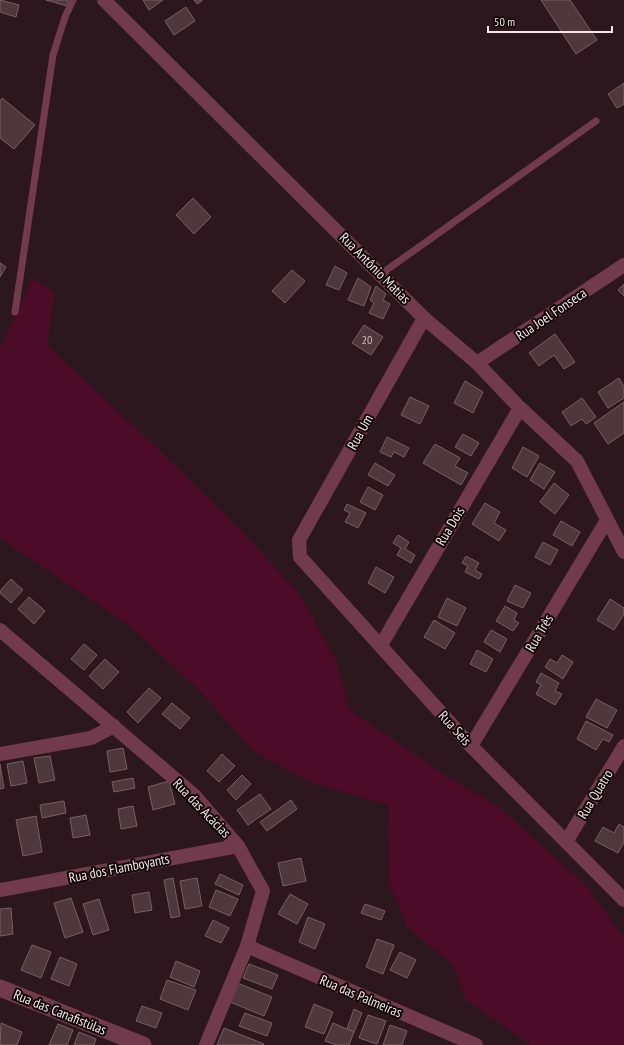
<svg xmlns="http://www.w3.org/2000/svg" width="624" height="1045" font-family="'PT Sans Narrow',sans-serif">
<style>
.green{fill:#4c0b27}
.building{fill:#4f373e;stroke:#785e65}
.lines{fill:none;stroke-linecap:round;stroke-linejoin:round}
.service{stroke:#723a4d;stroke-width:7}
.minor{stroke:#723a4d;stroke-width:14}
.tertiary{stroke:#723a4d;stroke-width:17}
.labels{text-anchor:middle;stroke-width:4;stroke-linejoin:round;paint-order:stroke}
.number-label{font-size:12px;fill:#ccbabf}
.street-label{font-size:14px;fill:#f6e6ea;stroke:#0f0608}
</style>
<rect width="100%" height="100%" fill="#2d171e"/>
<!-- green -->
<path class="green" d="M32,279l23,13 -8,53 109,102 92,91 50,54 38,68 14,50 89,61 62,38 86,77 37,52v107h-93l-65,-45 -14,-36 -44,-36 -19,-46 -1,-77 -75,-22 -59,-31 -53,-60 -69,-64 -132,-90v-191l9,-16z"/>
<!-- building -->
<g class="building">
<path d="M0,0l19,5 -3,12 -16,-5z"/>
<path d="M46,0h22l-1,6z"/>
<path d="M143,0h20l-14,10z"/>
<path d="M194,0h8v1l-5,3z"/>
<path d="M541,0h29l27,40 -21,14z"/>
<path d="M186,7l9,14 -21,14 -9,-14z"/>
<path d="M624,83v21l-7,4 -9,-14z"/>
<path d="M2,98l33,27 -21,24 -14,-11v-37z"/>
<path d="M193,198l18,19 -17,17 -18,-19z"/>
<path d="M0,263l6,4 -6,10z"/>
<path d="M335,266l12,7 -8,17 -13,-5z"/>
<path d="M292,270l13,11 -20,22 -13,-12z"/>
<path d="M358,278l13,9 -7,19 -16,-6z"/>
<path d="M624,284v12l-6,-6z"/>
<path d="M376,286l10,8 -3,6 7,4 -7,15 -14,-6 5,-10 -4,-3z"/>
<path d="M364,325l19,12 -12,18 -19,-12z"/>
<path d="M555,334l20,28 -11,7 -10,-14 -15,11 -10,-13z"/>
<path d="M619,378l5,9v11l-16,10 -10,-16z"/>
<path d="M465,381l18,11 -10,21 -19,-10z"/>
<path d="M410,397l19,9 -9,18 -19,-9z"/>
<path d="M582,398l14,19 -10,7 -4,-5 -11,7 -9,-14z"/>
<path d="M624,402v31l-16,11 -14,-21z"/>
<path d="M463,434l16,9 -8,13 -16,-9z"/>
<path d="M387,437l22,11 -5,9 -10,-5 -3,5 -11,-5z"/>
<path d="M435,444l25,14 -5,8 13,7 -7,12 -38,-22z"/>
<path d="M523,447l16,9 -12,21 -15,-9z"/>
<path d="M375,463l20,12 -7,11 -20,-11z"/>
<path d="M540,463l15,9 -11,17 -14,-9z"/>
<path d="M554,483l15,12 -14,19 -15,-12z"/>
<path d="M368,487l15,8 -8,15 -15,-8z"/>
<path d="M485,503l15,9 -6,11 12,7 -7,11 -27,-17z"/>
<path d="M347,504l19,9 -8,15 -13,-6 5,-9 -6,-3z"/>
<path d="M561,521l19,11 -8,14 -19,-11z"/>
<path d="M398,535l11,7 -4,7 10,6 -4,8 -14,-8 4,-7 -8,-5z"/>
<path d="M543,542l15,8 -8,15 -15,-8z"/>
<path d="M466,556l13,7 -4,7 7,4 -3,5 -14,-7 3,-6 -6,-3z"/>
<path d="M376,567l18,10 -9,16 -17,-10z"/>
<path d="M11,579l12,11 -12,13 -11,-10v-2z"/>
<path d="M515,585l16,8 -8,15 -16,-7z"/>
<path d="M29,597l16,14 -11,13 -16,-15z"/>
<path d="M447,598l19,10 -9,18 -19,-9z"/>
<path d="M610,599l14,9v6l-10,16 -17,-10z"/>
<path d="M505,606l12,7 -3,7 5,3 -6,8 -17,-10z"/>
<path d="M434,620l21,13 -10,16 -21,-12z"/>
<path d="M491,630l16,9 -7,13 -16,-10z"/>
<path d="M84,644l13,11 -13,15 -13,-11z"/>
<path d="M477,650l16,9 -7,13 -16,-8z"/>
<path d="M562,655l11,7 -10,17 -18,-12 5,-8 7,4z"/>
<path d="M105,659l14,13 -16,17 -14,-13z"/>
<path d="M541,673l18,10 -4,8 7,3 -7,11 -19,-11 5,-9 -5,-3z"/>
<path d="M149,688l12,10 -23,25 -11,-11z"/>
<path d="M596,699l21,11 -10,18 -21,-11z"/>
<path d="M172,703l18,15 -10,11 -18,-15z"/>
<path d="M586,721l27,14 -4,7 -6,-3 -7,11 -19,-11z"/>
<path d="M123,748l4,21 -17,3 -3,-21z"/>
<path d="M222,754l13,12 -16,16 -12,-11z"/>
<path d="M50,756l5,24 -16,3 -5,-25z"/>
<path d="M23,761l4,22 -16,3 -4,-22z"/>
<path d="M0,764l4,24 -4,1z"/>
<path d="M242,775l9,9 -15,16 -9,-10z"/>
<path d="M133,778l2,10 -21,4 -2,-10z"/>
<path d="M169,781l6,23 -22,6 -5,-23z"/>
<path d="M260,794l11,15 -23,16 -11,-15z"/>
<path d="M291,800l6,9 -30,22 -7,-9z"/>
<path d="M64,801l2,12 -24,5 -2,-13z"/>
<path d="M133,806l4,20 -16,3 -3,-20z"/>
<path d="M86,815l4,20 -17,3 -3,-20z"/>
<path d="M36,816l6,36 -19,4 -7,-36z"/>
<path d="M619,824l5,3v15l-6,11 -23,-12 8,-14 11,6z"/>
<path d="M301,858l5,23 -23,5 -5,-23z"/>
<path d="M220,874l23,11 -4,10 -24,-11z"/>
<path d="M173,878l7,38 -9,2 -7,-38z"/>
<path d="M197,878l5,28 -17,3 -5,-28z"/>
<path d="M216,890l22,9 -8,17 -21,-9z"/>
<path d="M149,892l3,18 -17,3 -3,-18z"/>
<path d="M290,894l18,10 -11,20 -19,-10z"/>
<path d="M71,898l12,34 -18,6 -11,-35z"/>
<path d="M99,899l10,31 -16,5 -10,-31z"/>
<path d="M365,904l20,7 -4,9 -20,-7z"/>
<path d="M11,908l2,26 -13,2v-27z"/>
<path d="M308,917l17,7 -10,25 -16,-7z"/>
<path d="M213,920l16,8 -8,15 -16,-7z"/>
<path d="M377,939l17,6 -11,29 -17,-7z"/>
<path d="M32,945l19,7 -10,26 -20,-8z"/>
<path d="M400,952l16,8 -9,18 -17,-8z"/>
<path d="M60,957l17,7 -8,22 -18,-7z"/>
<path d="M176,961l24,10 -6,16 -24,-10z"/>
<path d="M249,964l29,11 -6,14 -29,-11z"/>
<path d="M167,980l29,10 -8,20 -28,-11z"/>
<path d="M237,983l35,14 -8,19 -34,-14z"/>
<path d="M314,1004l19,8 -9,22 -19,-7z"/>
<path d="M142,1006l20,7 -6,15 -20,-7z"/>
<path d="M354,1009l8,4 -8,19 -7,-3z"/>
<path d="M245,1013l27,10 -5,13 -28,-10z"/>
<path d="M368,1015l18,6 -9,23 -18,-6z"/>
<path d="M1,1023l21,9 -5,13h-17z"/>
<path d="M333,1023l21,9 -5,13h-12l-12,-4z"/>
<path d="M58,1024l15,6 -6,15h-18z"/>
<path d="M390,1025l17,6 -5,14h-19z"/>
<path d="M224,1028l40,16 -1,1h-46z"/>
<path d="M79,1032l17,7 -2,6h-20z"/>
</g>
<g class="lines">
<!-- service -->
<g class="service">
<path d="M381,274l215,-153"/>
<path d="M15,312l38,-257 12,-38 8,-17"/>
</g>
<!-- minor -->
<g class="minor">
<path d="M104,0l320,318 53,45 43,45 57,53 47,91"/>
<path d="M424,318l-125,222 1,17 171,189 153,154"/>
<path d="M477,363l147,-98"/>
<path d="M0,630l194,165 44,51 25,45 -16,55 -41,99"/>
<path d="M381,645l139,-237"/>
<path d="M471,746l136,-226"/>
<path d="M0,754l91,-16 23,-12"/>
<path d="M566,842l58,-96"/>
<path d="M0,890l238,-44"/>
<path d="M247,946l229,99"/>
</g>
<!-- tertiary -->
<path class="tertiary" d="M0,988l143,57"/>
</g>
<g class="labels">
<!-- number labels -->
<g class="number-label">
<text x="367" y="344">20</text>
</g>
<!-- street labels -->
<g class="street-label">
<text transform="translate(375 268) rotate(45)" y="5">Rua Antônio Matias</text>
<text transform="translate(551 314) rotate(-34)" y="5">Rua Joel Fonseca</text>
<text transform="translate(360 432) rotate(-61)" y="5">Rua Um</text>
<text transform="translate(450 526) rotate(-59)" y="5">Rua Dois</text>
<text transform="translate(539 633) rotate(-59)" y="5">Rua Três</text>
<text transform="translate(455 728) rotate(48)" y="5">Rua Seis</text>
<text transform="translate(595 794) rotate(-59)" y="5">Rua Quatro</text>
<text transform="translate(202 808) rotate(46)" y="5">Rua das Acácias</text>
<text transform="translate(119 868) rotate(-11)" y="5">Rua dos Flamboyants</text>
<text transform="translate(361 996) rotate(23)" y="5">Rua das Palmeiras</text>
<text transform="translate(60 1012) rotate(22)" y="5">Rua das Canafistúlas</text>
</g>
</g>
<!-- scale -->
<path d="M488 26v6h124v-6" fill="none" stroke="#f6e6ea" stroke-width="2"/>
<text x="494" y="26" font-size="12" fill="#f6e6ea" stroke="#0f0608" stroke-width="3" paint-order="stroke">50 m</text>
</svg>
